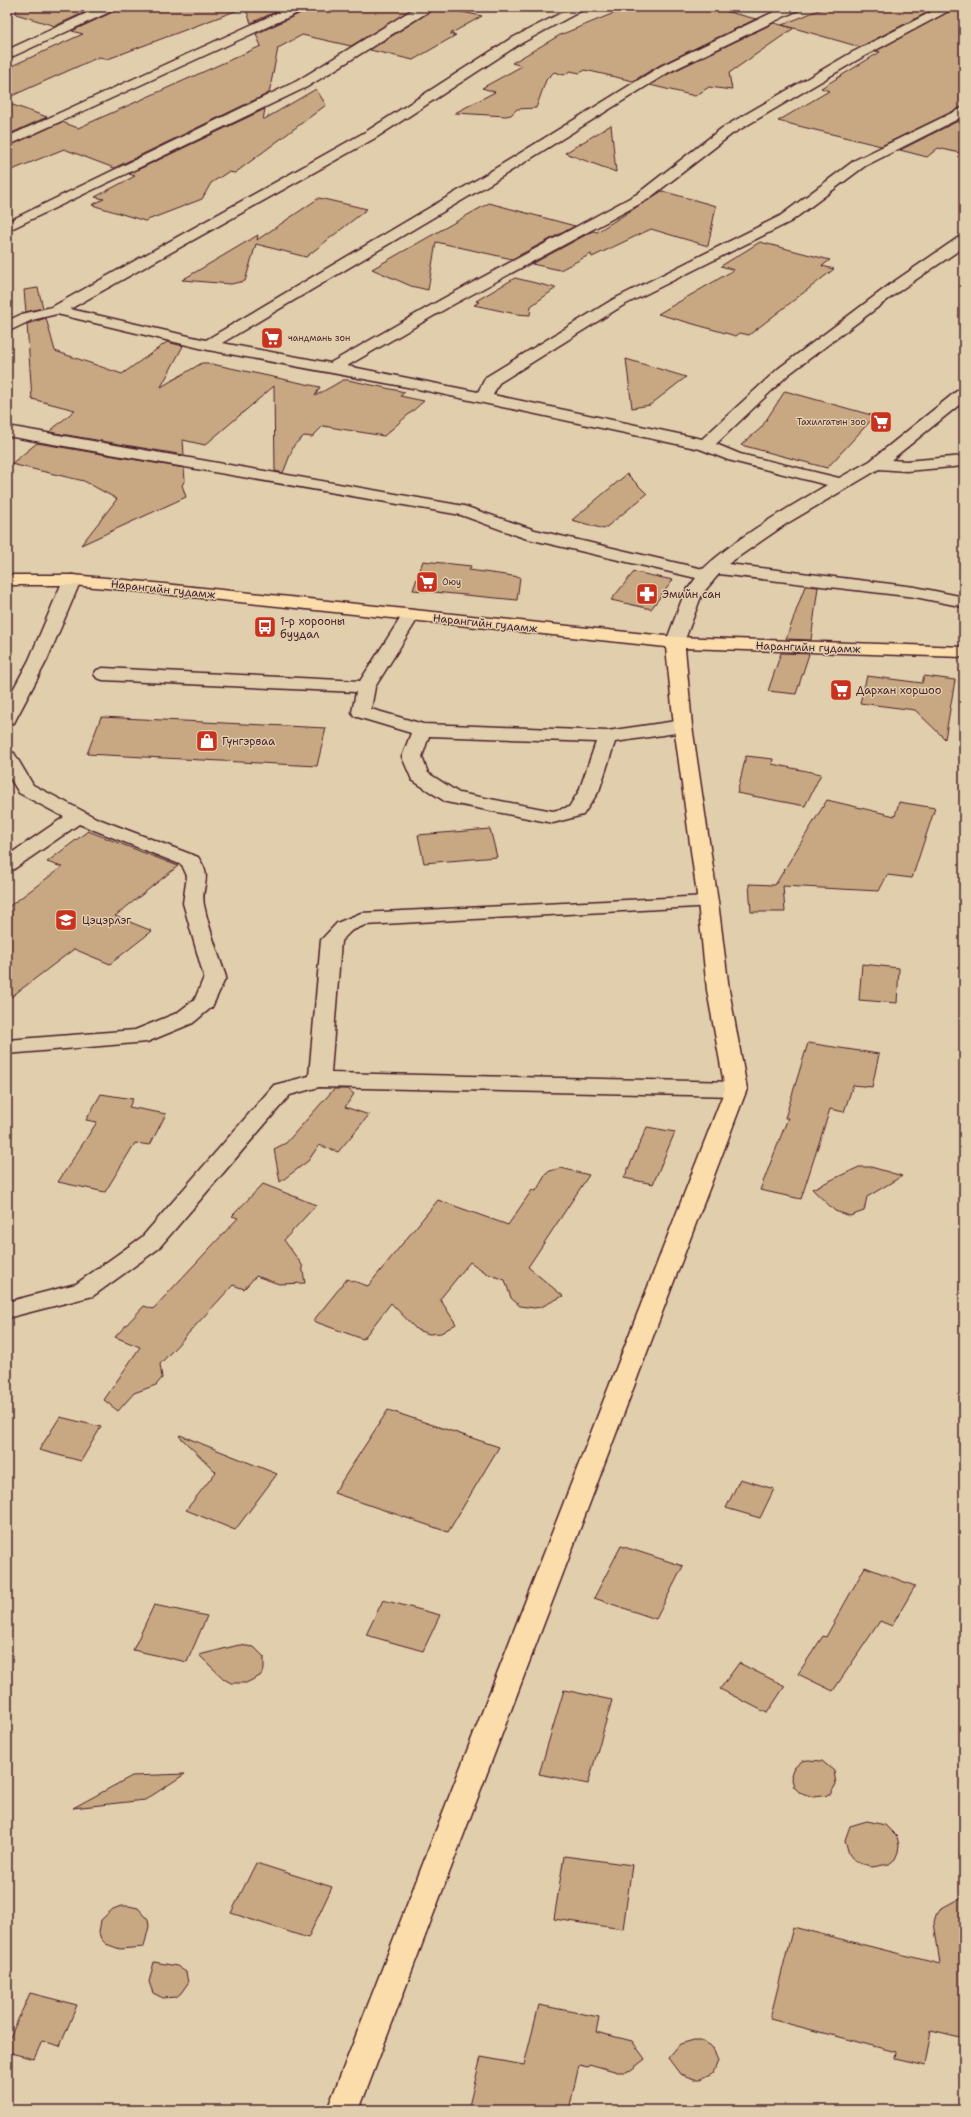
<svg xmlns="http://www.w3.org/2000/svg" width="971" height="2117" font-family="'Shantell Sans',sans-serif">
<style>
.building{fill:#c8a882;stroke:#4a1f2b}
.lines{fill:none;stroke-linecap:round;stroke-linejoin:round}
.minor-casing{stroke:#4a1f2b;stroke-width:3}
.major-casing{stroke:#4a1f2b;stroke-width:3}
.minor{fill:#e0ceac;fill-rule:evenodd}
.major{fill:#fbddab;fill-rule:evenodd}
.labels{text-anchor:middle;stroke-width:3;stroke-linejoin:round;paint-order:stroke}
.far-poi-label{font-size:9px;fill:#4a1f2b;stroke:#e0ceac;text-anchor:start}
.street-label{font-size:11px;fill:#4a1f2b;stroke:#e0ceac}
.poi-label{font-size:11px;fill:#4a1f2b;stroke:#e0ceac;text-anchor:start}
</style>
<rect width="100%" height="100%" fill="#e0ceac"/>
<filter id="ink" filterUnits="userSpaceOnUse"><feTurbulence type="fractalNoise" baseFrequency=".025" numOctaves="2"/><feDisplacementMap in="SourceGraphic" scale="8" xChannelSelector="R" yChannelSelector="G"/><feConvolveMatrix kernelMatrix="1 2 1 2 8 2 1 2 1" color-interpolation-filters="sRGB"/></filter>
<g filter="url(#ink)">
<!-- building -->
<g class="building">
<path d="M17,7h79l-41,19 -39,-12z"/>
<path d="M117,7h121v3l-130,49 -9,-2 -92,41v-30l76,-34 -11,-3 43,-20z"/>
<path d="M245,7h41l-35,16z"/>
<path d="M307,7h109l-65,39 -49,-11 -24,13 -9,45 -155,75 -50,-19 -57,23v-25l55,-25 16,6 183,-82 -5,-12 49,-23z"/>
<path d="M437,7l45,9 -32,18 6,1 -43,25 -43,-10z"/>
<path d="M629,7h80l47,12 -96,46 -27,16 -48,-11 -5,3 -10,-2 -6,4 -10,-3 -8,8 -10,28 -19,1 -6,6 -5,1 -51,-3 40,-21 -13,-4 40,-22 -10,-3 48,-28z"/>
<path d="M826,7h112l-78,40 -66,-19 -65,45 3,17 -23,-3 -14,9 -45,-11 20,-12 104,-50 19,5 -11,-3z"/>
<path d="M957,7h7v99l-83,40 -103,-25 51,-30 -8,-3 59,-36 -4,-1z"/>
<path d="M316,89l10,16 -91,68 -7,-1 -17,11 -9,16 -57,22 -53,-16 12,-6 -9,-2 40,-21 -6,-2 136,-65 -2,11z"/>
<path d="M7,103l40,14 -40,18z"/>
<path d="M964,118v36l-26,-6 -11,9 -27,-7z"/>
<path d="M611,125l5,47 -51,-19z"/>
<path d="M662,191l54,15 -8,40 -57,-17 -59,28 -1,-3 -31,16 -28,-6 61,-33 4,1z"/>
<path d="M319,198l48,11 -61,48 -50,-13 -11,37 -14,3 -49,-4 76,-45 -1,5z"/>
<path d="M489,203l86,23 -63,33 -76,-17 -8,48 -17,-4 -39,-17z"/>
<path d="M760,242l70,18 -8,6 12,3 -85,66 -9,-2 -4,3 -78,-22 76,-44 -13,-4z"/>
<path d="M515,278l41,10 -25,18 -1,9 -14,-1 -42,-9 5,-3 -3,-1z"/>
<path d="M38,288l5,20 -17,4 -2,-22z"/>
<path d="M46,318l9,33 67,23 45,-32 16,4 -22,41 41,-24h5l113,24 -5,9 28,-16h5l57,12 -5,4 24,5 -40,35 -61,-10 -11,11 -8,-1 -10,9 -11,28 -8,-2 -1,-85 -69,59 -22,-5 1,15 -135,-23 26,-22 -43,-11 -5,-75z"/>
<path d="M626,359l60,18 -36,28 -18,3z"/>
<path d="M785,391l90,25 -48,52 -86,-23 20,-17z"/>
<path d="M37,443l147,25 1,12 -3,5 4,12 -105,48 36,-46 -33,-18 -73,-17z"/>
<path d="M627,474l20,20 -43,35 -32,-9z"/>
<path d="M423,561l48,5 -2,4 51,7 -3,23 -104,-10z"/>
<path d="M634,572l39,8 -22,29 -40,-9z"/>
<path d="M805,586l13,1 -7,53 -25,-1z"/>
<path d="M781,653l28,1 -13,40 -28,-3z"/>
<path d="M867,676l55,7 2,-7 31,4 -10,59 -30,-29 -55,-7z"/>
<path d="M101,717l225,11 -9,38 -230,-12z"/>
<path d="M746,756l27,3 -1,5 49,10 -16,32 -68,-13z"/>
<path d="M827,800l68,16 4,-14 36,6 -23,70 -25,-3 -8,16 -96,-5 2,26h-34l-2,-28 26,1z"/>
<path d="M490,829l7,28 -73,6 -6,-28z"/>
<path d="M88,831l90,35 -63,50 37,15 -42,33 -36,-15 -67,51v-92l55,-41 -15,-5z"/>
<path d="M862,964l37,4 -2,35 -38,-3z"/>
<path d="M808,1043l71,11 -7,33 -19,-2 -9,27 -14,-3 -29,90 -41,-9 28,-72h-3z"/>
<path d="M334,1089h14l6,5 -9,13 24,8 -31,37 -19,-7 -11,16 -28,21 -6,-33 12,-6z"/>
<path d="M101,1094l32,5 -4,8 37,7 -16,31 -15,-2 -30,49 -47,-10 39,-60 -11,-2z"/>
<path d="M647,1127l28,5 -22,52 -29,-6z"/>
<path d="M859,1167h12l31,9 -35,21 -3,14 -14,5 -15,-5 -23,-22z"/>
<path d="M561,1168l28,7 -61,92 35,29 -22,11 -7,1 -14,-2 -9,-8 -6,-18 -17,-6 -18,-12 -30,37 16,25 -15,9 -12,1 -12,-4 -26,-27 -28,36 -50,-18 34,-42 21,7 70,-86 70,25 24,-35 4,1 10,-17 4,-3z"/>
<path d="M263,1184l53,21 -32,35 18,25 3,18 -26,1 -23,-8 -12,13 -11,-4 -73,79 2,14 -6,7 -22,8 -16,18 -14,-11 36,-53 -25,-10 29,-31 9,3 85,-91 -6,-2z"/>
<path d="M388,1410l111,37 -51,85 -114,-39z"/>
<path d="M60,1417l41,10 -20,34 -42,-11z"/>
<path d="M180,1435l97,39 -42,56 -49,-20 30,-38 -37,-36z"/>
<path d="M740,1479l34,10 -14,29 -34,-10z"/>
<path d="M621,1546l62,20 -27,53 -62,-21z"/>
<path d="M865,1567l50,19 -23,40 -12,-5 -47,70 -35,-17 25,-38 3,1z"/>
<path d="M383,1600l57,15 -17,36 -57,-16z"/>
<path d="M154,1605l53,11 -20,46 -54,-12z"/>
<path d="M239,1645l15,2 10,10v13l-4,6 -14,7h-15l-7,-4 -25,-24z"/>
<path d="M739,1663l46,23 -18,27 -47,-24z"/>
<path d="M564,1690l48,10 -24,84 -49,-10z"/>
<path d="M808,1760l14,1 12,10 2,13 -6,11 -17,2 -14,-5 -5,-5 -3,-12 2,-6 9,-8z"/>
<path d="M185,1774l-40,26 -72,8 59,-32z"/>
<path d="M867,1821l18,4 12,12 2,8 -1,7 -3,7 -6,5 -17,3 -18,-7 -5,-6 -4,-14 5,-14z"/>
<path d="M564,1856l68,9 -9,64 -69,-10z"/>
<path d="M256,1863l76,24 -24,51 -77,-25z"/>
<path d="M964,1896v142l-33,-8 -6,36 -30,-7 1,-7 -126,-33 23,-92 147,37 -6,-42 2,-7 4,-6z"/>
<path d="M121,1906h8l9,2 10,11 1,7 -5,21 -24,2 -14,-5 -5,-5 -2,-6 2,-13 12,-11z"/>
<path d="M154,1962l23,4 9,6 2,11 -7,10 -5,4 -13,1 -10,-5 -4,-11z"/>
<path d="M30,1993l47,12 -17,41 -18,-5 -8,18 -27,-7v-8z"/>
<path d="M539,2005l60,12 -3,15 36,9 13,18 -14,11 -6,2h-7l-29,-8 -1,3 -9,-2 -10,45h-101l13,-53 43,8z"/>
<path d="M694,2040h7l12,8 5,13 -5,12 -12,6h-7l-14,-5 -12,-16 12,-14z"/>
</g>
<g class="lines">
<!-- minor casing -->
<g class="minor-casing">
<g id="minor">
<path d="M100,7h16l-2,3 -107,49v-9z"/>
<path d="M290,7h16l-2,3 -297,136v-9z"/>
<path d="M420,7h16l-129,80 -300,144v-9l290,-141 113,-70z"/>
<path d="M573,7h15l-70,38 -141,92 -307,172 136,31 277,-164 178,-110 123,-59h16l-2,3 -129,62 -176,110 -271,161 108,20 114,-65 193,-104 85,-66 129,-75 90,-46h15l-97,52 -127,75 -85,66 -193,104 -107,62 131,26 8,-15 126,-77 168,-84 75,-56 109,-53v9l-99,50 -75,56 -168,84 -123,77 -6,12 209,44 77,-71 113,-85 67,-46 5,-1v11l-62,42 -113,85 -73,70 24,10 99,24 31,-17 88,-71 6,-2v13l-73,59 15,1 58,-5v10l-58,5 -27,-2 -93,55 -58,40 187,23 49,10v10l-49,-10 -196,-23 -17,20 -18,48 -3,4 -6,1 -6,-1 -3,-4 18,-48 12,-16 -172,-40 -63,-23 -454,-79v-10l457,80 71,24 168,39c37,-34 82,-59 124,-84l-99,-25 -28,-11 -282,-60 -210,-39 -151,-36 -25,6 -25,12v-11l15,-7 30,-7 315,-176 143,-92z"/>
<path d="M72,575l6,1 3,4 -34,80 -31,59 -2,4 -7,2v-24l22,-41 34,-80 3,-4z"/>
<path d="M411,610l6,1 3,4 -45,72 -4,22 52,15 184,7 76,-11 7,2 2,4 -2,4 -7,2 -68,10 -16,49 -16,24 -30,8 -107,-21 -34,-22 -10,-23 9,-24 -57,-17 -2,-4 4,-20 -253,-12 -6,-2 -3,-4 3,-4 6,-2 257,13 45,-70zM429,736l167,6 -17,49 -10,16 -16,4 -94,-18 -31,-20 -6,-16z"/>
<path d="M7,751l7,2 19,32 63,33 102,39c16,23 2,28 6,48 5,24 14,48 22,72l-14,30 -19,16 -46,19 -140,12v-14l128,-10 42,-17 18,-14 9,-22 -21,-74 4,-27 -5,-11 -103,-41 -65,45 -7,2v-15l57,-39 -45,-24 -12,-20z"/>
<path d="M708,896l7,2 3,4 -3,4 -350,19 -14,6 -10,10 -10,132 405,9 8,2 3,5 -3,5 -8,2 -417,-9 -29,8 -132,154 -65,47 -86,22v-16l69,-18 66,-47 132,-152 35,-9 12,-136 16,-17 24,-10z"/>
</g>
</g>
<!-- major casing -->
<g class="major-casing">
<path id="major" d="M7,575h65l34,3 569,59 289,10v10l-279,-9 7,78 26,176 11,88 18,99 -388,1021h-32l398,-1021 -18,-99 -9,-88 -24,-176 -8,-79 -560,-59 -34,-3h-65z"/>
</g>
<!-- minor -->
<use href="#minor" class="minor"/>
<!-- major -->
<use href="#major" class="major"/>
</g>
</g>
<!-- icons -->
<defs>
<g id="supermarket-square" transform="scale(1.15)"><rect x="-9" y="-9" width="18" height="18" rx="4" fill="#c8321e" stroke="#e0ceac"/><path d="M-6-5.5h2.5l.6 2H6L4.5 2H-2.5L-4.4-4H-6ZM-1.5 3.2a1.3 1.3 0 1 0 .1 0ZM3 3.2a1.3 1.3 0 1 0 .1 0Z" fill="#fff"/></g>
<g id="pharmacy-square" transform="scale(1.15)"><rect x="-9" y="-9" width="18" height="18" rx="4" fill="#c8321e" stroke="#e0ceac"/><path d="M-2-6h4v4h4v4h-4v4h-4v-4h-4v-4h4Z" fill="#fff"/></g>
<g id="bus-square" transform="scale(1.15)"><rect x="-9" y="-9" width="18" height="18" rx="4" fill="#c8321e" stroke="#e0ceac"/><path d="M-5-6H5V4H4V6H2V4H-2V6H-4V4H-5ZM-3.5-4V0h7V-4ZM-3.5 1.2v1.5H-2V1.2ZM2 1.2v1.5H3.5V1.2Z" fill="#fff"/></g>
<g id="shop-square" transform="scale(1.15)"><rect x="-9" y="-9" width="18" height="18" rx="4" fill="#c8321e" stroke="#e0ceac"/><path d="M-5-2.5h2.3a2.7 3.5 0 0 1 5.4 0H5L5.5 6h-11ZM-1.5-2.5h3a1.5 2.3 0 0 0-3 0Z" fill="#fff"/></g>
<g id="school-square" transform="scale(1.15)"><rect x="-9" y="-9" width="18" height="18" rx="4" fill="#c8321e" stroke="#e0ceac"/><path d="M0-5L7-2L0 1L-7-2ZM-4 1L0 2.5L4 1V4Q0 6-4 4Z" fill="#fff"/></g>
</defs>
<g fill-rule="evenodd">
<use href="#supermarket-square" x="272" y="338"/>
<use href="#supermarket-square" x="881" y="422"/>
<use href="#supermarket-square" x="427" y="582"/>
<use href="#pharmacy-square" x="647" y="594"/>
<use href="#bus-square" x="265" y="627"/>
<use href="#supermarket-square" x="841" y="690"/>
<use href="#shop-square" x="207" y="741"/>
<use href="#school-square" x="66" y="920"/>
</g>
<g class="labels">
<!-- far-poi labels -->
<g class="far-poi-label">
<text x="288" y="341">чандмань зон</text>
<text x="866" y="425" text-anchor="end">Тахилгатын зоо</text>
<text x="442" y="585">Оюу</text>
</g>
<!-- street labels -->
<g class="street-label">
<text transform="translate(163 589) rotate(6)" y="4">Нарангийн гудамж</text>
<text transform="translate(485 623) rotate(6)" y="4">Нарангийн гудамж</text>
<text transform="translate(808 647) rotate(2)" y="4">Нарангийн гудамж</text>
</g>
<!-- poi labels -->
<g class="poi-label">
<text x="662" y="598">Эмийн сан</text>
<text x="280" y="625">1-р хорооны<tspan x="280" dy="13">буудал</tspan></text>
<text x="856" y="694">Дархан хоршоо</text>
<text x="222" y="745">Гүнгэрваа</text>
<text x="82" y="924">Цэцэрлэг</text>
</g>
</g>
<!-- margin -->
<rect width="971" height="2117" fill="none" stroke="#e0ceac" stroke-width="24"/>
<rect x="12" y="12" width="947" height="2093" fill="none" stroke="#4a1f2b" stroke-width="1.5" filter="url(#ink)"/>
</svg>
